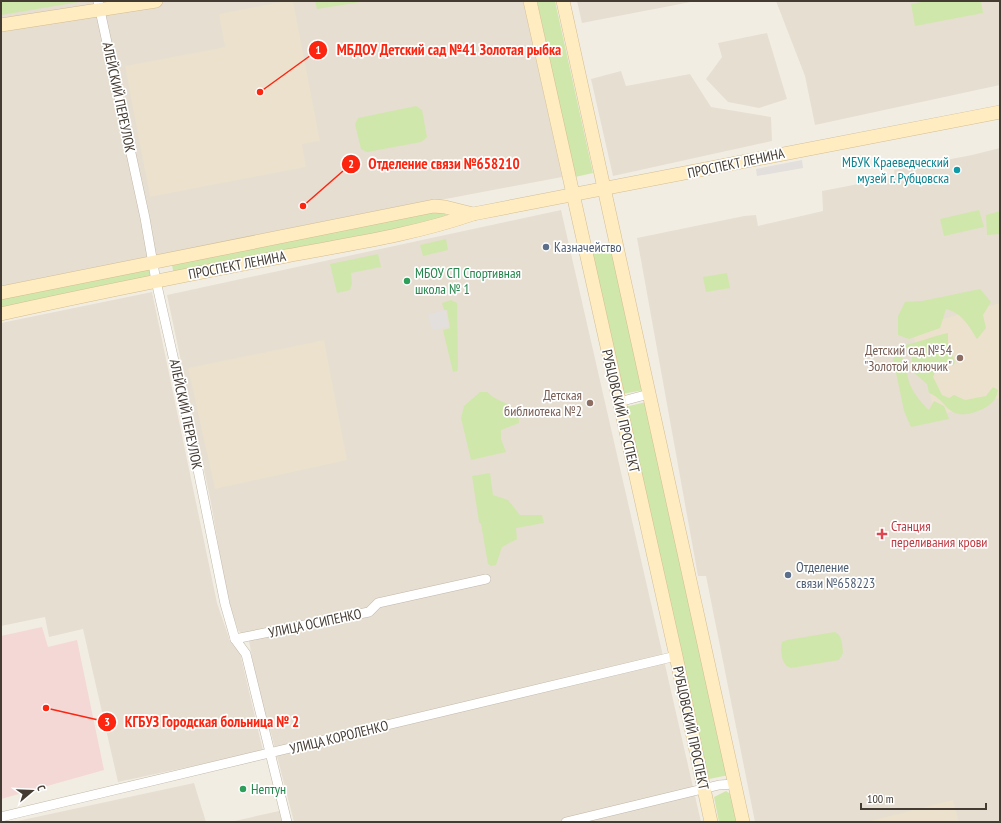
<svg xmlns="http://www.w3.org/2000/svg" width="1001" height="823" font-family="'PT Sans Narrow',sans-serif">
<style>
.residential{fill:#e6ded1}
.education{fill:#ebe1cd}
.medical{fill:#f3d8d6}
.green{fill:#d0e7ab}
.parking{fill:#e2dfdc}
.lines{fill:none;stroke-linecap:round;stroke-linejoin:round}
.street-casing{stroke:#c0b7a9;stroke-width:10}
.secondary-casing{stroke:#d3be92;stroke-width:14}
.street{stroke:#fff;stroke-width:9}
.secondary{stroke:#ffecc0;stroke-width:13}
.culture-dot{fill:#0f9aa8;stroke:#fff;stroke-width:1.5}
.service-dot{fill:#5c6f8a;stroke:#fff;stroke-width:1.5}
.leisure-dot{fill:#2e9e5b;stroke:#fff;stroke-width:1.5}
.education-dot{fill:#8d6e63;stroke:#fff;stroke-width:1.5}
.health-dot{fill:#e0444e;stroke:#fff;stroke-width:1.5}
.labels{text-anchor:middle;stroke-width:3.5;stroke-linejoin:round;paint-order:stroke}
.street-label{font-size:14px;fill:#443c33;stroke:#fff}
.culture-label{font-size:14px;fill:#0d838f;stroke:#fff;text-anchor:end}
.service-label{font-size:14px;fill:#4e5e75;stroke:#fff;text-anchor:start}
.leisure-label{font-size:14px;fill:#27864d;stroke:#fff;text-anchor:start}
.education-label{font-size:14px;fill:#785e54;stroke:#fff;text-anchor:end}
.health-label{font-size:14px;fill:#be3a42;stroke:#fff;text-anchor:start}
.leader{fill:none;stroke:#fc2510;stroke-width:1.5}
.callout-dot{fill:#fc2510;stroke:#fff;stroke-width:1.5}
.mark-label{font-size:12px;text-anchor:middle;font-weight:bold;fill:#fff}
.callout-label{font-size:15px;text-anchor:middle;font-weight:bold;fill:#fc2510;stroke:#fff;stroke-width:3.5;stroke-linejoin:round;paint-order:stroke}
</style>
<rect width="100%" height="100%" fill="#f2ede3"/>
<!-- residential -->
<g class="residential">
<path d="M1,1h522l39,176 -269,51 -292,61z"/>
<path d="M577,1h119l-114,22z"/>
<path d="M776,1h224v84l-185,40 -10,-49z"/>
<path d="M767,33l20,66 -28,9 -31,-6 -22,-23 16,-22 -4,-14z"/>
<path d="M621,71l5,15 64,-12 21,33 60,10 1,24 -159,35 -22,-97z"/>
<path d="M1000,148v674h-245l-49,-246h-8l-61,-338 107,-22 12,-1 2,11 65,-15 -1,-20 73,-14 -1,-7 78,-15z"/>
<path d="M561,210l140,612h-407l-23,-89 -9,-23 -13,-69 -11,-11 -10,-29 -17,-98 -44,-208z"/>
<path d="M152,292l65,311 13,38 10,12 23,98 -145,31 -35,-153 -34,8 -4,-20 -44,9v-303z"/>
<path d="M194,783l12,39h-193z"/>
<path d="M279,811l3,11h-52z"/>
</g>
<!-- education -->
<g class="education">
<path d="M286,1h7l27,140 -18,3 4,23 -156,30 -25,-131 100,-19 -6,-33z"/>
<path d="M1000,303v95l-64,18 -25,-88z"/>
<path d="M324,340l23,120 -132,29 -27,-121z"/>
<path d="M953,800l6,22h-93z"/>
</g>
<!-- medical -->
<path class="medical" d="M42,627l6,20 29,-7 27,130 -103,29v-163z"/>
<!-- green -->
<g class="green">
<path d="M1,1h84l-84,14z"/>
<path d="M315,1h52l-50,8z"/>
<path d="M537,1h18l38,172 -18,4z"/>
<path d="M926,1h55l2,12 -68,13 -4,-22z"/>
<path d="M416,106l6,4 5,27 -6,5 -54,10 -6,-3 -6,-25 3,-6z"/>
<path d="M979,210l5,17 -40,9 -4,-17z"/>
<path d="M440,211l6,2 -2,7 -270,56 -2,-11z"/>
<path d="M1000,211v23l-13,1 -1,-20z"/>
<path d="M446,239l2,11 -25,6 -3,-11z"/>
<path d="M612,246l32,144 -22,4 -33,-144z"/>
<path d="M378,254l3,13 -30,6 1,10 -2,7 -13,3 -7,-29z"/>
<path d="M149,267l2,13 -150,30v-13z"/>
<path d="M727,273l3,15 -24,4 -3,-15z"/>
<path d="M980,289l11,13 -8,13 3,13 -9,11c-8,-13 -15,-26 -31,-30l-6,19 -31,11 -11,-4v-19l7,-14 17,-1z"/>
<path d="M451,300l6,3 1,64 -1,4 -4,1 -10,-42 7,-2 -3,-18h-3l-2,-7z"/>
<path d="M948,333v11l7,18 -2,4 -10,-1 -8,7 -2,5 9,18 7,3 5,-3 11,5 21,-4 7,-9 5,3c-1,2 -1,6 -3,9 -6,10 -31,20 -42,13 -9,-5 -11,-14 -24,-19l-2,-9 -16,-14 1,-13 -7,-12c15,-3 28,-9 43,-12z"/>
<path d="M899,353c8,9 7,17 10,29 3,9 12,21 20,28l5,-9 10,5 5,13 -38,8 -7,-16 -11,-53z"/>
<path d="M480,392h7c14,14 32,9 32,31l-18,7v9l5,13 -35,8 -10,-42 3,-12z"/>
<path d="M646,402l83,373 -20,4 -84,-372z"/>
<path d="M490,473l3,22 15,5 12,15h22l2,8 -28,5 1,11 -15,8 -6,18 -5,1 -3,-2 -7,-40 -2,-2 -7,-46z"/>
<path d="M835,632c8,4 7,13 8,21l-4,7 -48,8c-10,-3 -11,-17 -9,-26l5,-2z"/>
<path d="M726,791l6,4 6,27h-19l-5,-25z"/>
</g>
<!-- parking -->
<g class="parking">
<path d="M802,160l1,8 -46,8 -1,-7z"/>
<path d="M445,310l4,17 -17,3 -4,-16z"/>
</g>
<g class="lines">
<!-- street casing -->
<g class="street-casing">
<g id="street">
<path d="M98,1l47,217 11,63 37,164 32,159 10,35 11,15 41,168"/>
<path d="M619,402l30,-8"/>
<path d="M235,639l134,-27 9,-9 108,-24"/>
<path d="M1,817l675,-161"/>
<path d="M566,822l153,-37 15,-1"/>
</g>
</g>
<!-- secondary casing -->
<g class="secondary-casing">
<g id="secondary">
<path d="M530,1l146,655 35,166"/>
<path d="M563,1l180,821"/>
<path d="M1,25l155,-24"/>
<path d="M1,293l433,-87 11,1 28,7"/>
<path d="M1,314c95,-21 190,-40 285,-58 63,-12 127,-21 187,-42l527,-102"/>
</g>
</g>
<!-- street -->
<use href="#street" class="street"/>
<!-- secondary -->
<use href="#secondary" class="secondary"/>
</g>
<!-- markers -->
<circle class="culture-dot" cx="957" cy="170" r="4"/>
<g class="service-dot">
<circle cx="546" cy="247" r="4"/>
<circle cx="788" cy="575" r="4"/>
</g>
<g class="leisure-dot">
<circle cx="407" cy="281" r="4"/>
<circle cx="243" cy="789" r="4"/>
</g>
<g class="education-dot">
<circle cx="960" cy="358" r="4"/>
<circle cx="590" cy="403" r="4"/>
</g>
<path class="health-dot" d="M880 528h4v4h4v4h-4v4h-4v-4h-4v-4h4z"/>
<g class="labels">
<!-- street labels -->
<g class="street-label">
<text transform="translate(119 97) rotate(78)" y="5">АЛЕЙСКИЙ ПЕРЕУЛОК</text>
<text transform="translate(736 163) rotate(-12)" y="5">ПРОСПЕКТ ЛЕНИНА</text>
<text transform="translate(237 265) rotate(-11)" y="5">ПРОСПЕКТ ЛЕНИНА</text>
<text transform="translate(621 411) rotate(77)" y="5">РУБЦОВСКИЙ ПРОСПЕКТ</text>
<text transform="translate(186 414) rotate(78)" y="5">АЛЕЙСКИЙ ПЕРЕУЛОК</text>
<text transform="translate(315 623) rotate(-12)" y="5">УЛИЦА ОСИПЕНКО</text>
<text transform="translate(691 728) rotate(78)" y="5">РУБЦОВСКИЙ ПРОСПЕКТ</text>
<text transform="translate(339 737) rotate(-14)" y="5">УЛИЦА КОРОЛЕНКО</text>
</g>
<!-- culture labels -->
<g class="culture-label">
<text x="949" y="167">МБУК Краеведческий<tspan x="949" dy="16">музей г. Рубцовска</tspan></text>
</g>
<!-- service labels -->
<g class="service-label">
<text x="554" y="252">Казначейство</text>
<text x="796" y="572">Отделение<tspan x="796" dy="16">связи №658223</tspan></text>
</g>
<!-- leisure labels -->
<g class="leisure-label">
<text x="415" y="278">МБОУ СП Спортивная<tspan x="415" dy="16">школа № 1</tspan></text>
<text x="251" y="794">Нептун</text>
</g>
<!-- education labels -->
<g class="education-label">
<text x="952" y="355">Детский сад №54<tspan x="952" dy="16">"Золотой ключик"</tspan></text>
<text x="582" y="400">Детская<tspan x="582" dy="16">библиотека №2</tspan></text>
</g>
<!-- health labels -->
<g class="health-label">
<text x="891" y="531">Станция<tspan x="891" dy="16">переливания крови</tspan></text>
</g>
</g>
<!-- callouts -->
<path class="leader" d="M260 92L318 50M303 206L351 164M46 708L107 722"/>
<g class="callout-dot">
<circle cx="260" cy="92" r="4"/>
<circle cx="303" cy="206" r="4"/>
<circle cx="46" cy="708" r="4"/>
<circle cx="318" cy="50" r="10"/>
<circle cx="351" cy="164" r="10"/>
<circle cx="107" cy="722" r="10"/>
</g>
<g class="mark-label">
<text x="318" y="54">1</text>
<text x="351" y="168">2</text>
<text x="107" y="726">3</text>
</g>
<g class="callout-label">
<text x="449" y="55">МБДОУ Детский сад №41 Золотая рыбка</text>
<text x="444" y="169">Отделение связи №658210</text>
<text x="212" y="727">КГБУЗ Городская больница № 2</text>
</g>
<!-- border -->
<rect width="1001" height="823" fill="none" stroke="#443c33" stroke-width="4"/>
<!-- north arrow -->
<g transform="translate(32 791) rotate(71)" stroke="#ffffff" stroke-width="3" paint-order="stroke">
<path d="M0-3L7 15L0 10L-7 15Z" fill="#443c33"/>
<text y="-6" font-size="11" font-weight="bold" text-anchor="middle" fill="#443c33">С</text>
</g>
<!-- scale -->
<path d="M861 803v6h125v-6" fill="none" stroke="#443c33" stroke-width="2"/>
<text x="867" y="803" font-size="12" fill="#443c33" stroke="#ffffff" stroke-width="3" paint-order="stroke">100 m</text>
</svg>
